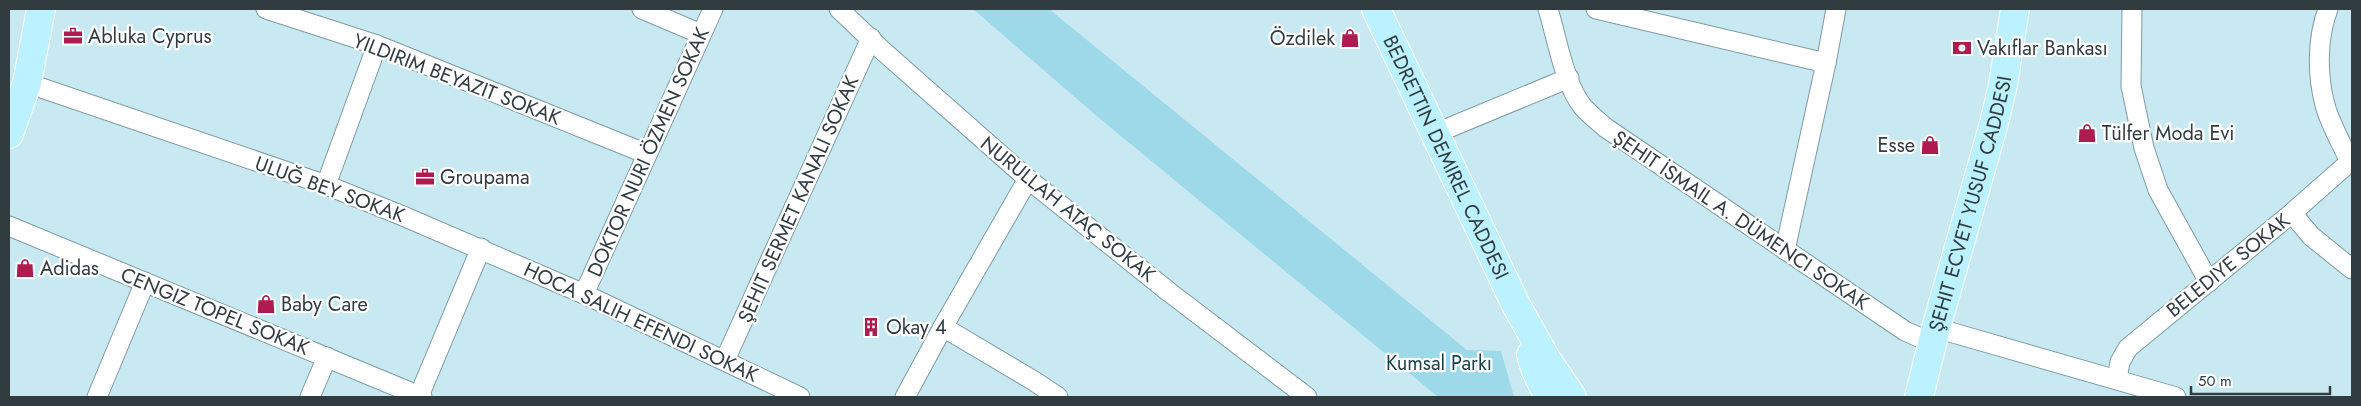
<svg xmlns="http://www.w3.org/2000/svg" width="2361" height="406" font-family="Jost,sans-serif">
<style>
.green{fill:#9ed9e9}
.lines{fill:none;stroke-linecap:round;stroke-linejoin:round}
.minor-casing{stroke:#7d9ba4;stroke-width:21}
.primary-casing{stroke:#fff;stroke-width:30}
.minor{stroke:#fff;stroke-width:19}
.primary{stroke:#bcf1ff;stroke-width:28}
.labels{text-anchor:middle;stroke-width:4.5;stroke-linejoin:round;paint-order:stroke}
.poi-label{font-size:20px;fill:#303c40;stroke:#fff;text-anchor:start}
.street-label{font-size:20px;fill:#303c40;stroke:#fff}
.park-label{font-size:20px;fill:#1a414a;stroke:#fff}
</style>
<rect width="100%" height="100%" fill="#c9e9f2"/>
<!-- green -->
<path class="green" d="M973,9h76l418,341 34,1 13,46h-76l-339,-279z"/>
<g class="lines">
<!-- minor casing -->
<g class="minor-casing">
<g id="minor">
<path d="M266,9l111,36 270,109"/>
<path d="M642,9l59,25"/>
<path d="M839,9l44,42 145,128 141,113 138,105"/>
<path d="M1548,9c9,29 16,75 35,98 7,8 15,14 23,21l299,203 27,12"/>
<path d="M1596,9l230,54"/>
<path d="M2132,9l-1,77 13,62 14,42 51,92"/>
<path d="M2328,9c-11,29 -11,66 -3,96 5,19 17,39 25,57"/>
<path d="M27,83l299,102 77,31 181,78 216,103"/>
<path d="M1434,134l135,-56"/>
<path d="M326,185l51,-140"/>
<path d="M2292,213l19,23 41,33"/>
<path d="M9,226l413,171"/>
<path d="M1785,250l41,-187 10,-54"/>
<path d="M584,294l129,-285"/>
<path d="M943,327l91,54 24,16"/>
<path d="M1936,328l240,69"/>
<path d="M725,360l146,-322"/>
<path d="M2117,379l3,-17 8,-14 164,-135 60,-53"/>
<path d="M419,396l62,-148"/>
<path d="M97,397l48,-115"/>
<path d="M310,397l17,-40"/>
<path d="M905,397l38,-70 85,-148"/>
</g>
</g>
<!-- primary casing -->
<g class="primary-casing">
<g id="primary">
<path id="s1" d="M1376,9l140,296 31,55 25,37"/>
<path d="M9,134l18,-51 14,-74"/>
<path d="M1531,355l5,16 13,26"/>
<path id="s2" d="M1919,397l17,-69 58,-205 9,-38 12,-76"/>
</g>
</g>
<!-- minor -->
<use href="#minor" class="minor"/>
<!-- primary -->
<use href="#primary" class="primary"/>
</g>
<!-- icons -->
<defs>
<g id="office-bare" transform="scale(1.5)"><path d="M-6-3h4V-5.5h4V-3h4V5H-6ZM-1-4.5V-3h2v-1.5ZM-6 0V1H6V0Z" fill="#ad1b4f" stroke="#fff" stroke-width="2.5" paint-order="stroke"/></g>
<g id="shop-bare" transform="scale(1.5)"><path d="M-5-2.5h2.3a2.7 3.5 0 0 1 5.4 0H5L5.5 6h-11ZM-1.5-2.5h3a1.5 2.3 0 0 0-3 0Z" fill="#ad1b4f" stroke="#fff" stroke-width="2.5" paint-order="stroke"/></g>
<g id="bank-bare" transform="scale(1.5)"><path d="M-6-4H6V4H-6ZM0-2.3a2.3 2.3 0 1 0 0 4.6a2.3 2.3 0 1 0 0-4.6Z" fill="#ad1b4f" stroke="#fff" stroke-width="2.5" paint-order="stroke"/></g>
<g id="building-bare" transform="scale(1.5)"><path d="M-4-6H4V6H1V3H-1V6H-4ZM-2.5-4.3h1.7v1.8h-1.7ZM.8-4.3h1.7v1.8H.8ZM-2.5-1h1.7V.8h-1.7ZM.8-1h1.7V.8H.8Z" fill="#ad1b4f" stroke="#fff" stroke-width="2.5" paint-order="stroke"/></g>
</defs>
<g fill-rule="evenodd">
<use href="#office-bare" x="73" y="36"/>
<use href="#shop-bare" x="1350" y="38"/>
<use href="#bank-bare" x="1962" y="48"/>
<use href="#shop-bare" x="2087" y="133"/>
<use href="#shop-bare" x="1930" y="145"/>
<use href="#office-bare" x="425" y="177"/>
<use href="#shop-bare" x="25" y="268"/>
<use href="#shop-bare" x="266" y="304"/>
<use href="#building-bare" x="871" y="327"/>
</g>
<g class="labels">
<!-- poi labels -->
<g class="poi-label">
<text x="88" y="43">Abluka Cyprus</text>
<text x="1335" y="45" text-anchor="end">Özdilek</text>
<text x="1977" y="55">Vakıflar Bankası</text>
<text x="2102" y="140">Tülfer Moda Evi</text>
<text x="1915" y="152" text-anchor="end">Esse</text>
<text x="440" y="184">Groupama</text>
<text x="40" y="275">Adidas</text>
<text x="281" y="311">Baby Care</text>
<text x="886" y="334">Okay 4</text>
</g>
<!-- street labels -->
<g class="street-label">
<text transform="translate(457 79) rotate(21)" y="7">YILDIRIM BEYAZIT SOKAK</text>
<text transform="translate(648 152) rotate(-66)" y="7">DOKTOR NURI ÖZMEN SOKAK</text>
<text dy="7" stroke="none"><textPath href="#s1" startOffset="164">BEDRETTIN DEMIREL CADDESI</textPath></text>
<text transform="translate(330 189) rotate(20)" y="7">ULUĞ BEY SOKAK</text>
<text transform="translate(798 199) rotate(-66)" y="7">ŞEHIT SERMET KANALI SOKAK</text>
<text dy="7" stroke="none"><textPath href="#s2" startOffset="200">ŞEHIT ECVET YUSUF CADDESI</textPath></text>
<text transform="translate(1068 209) rotate(39)" y="7">NURULLAH ATAÇ SOKAK</text>
<text transform="translate(1741 220) rotate(34)" y="7">ŞEHIT İSMAIL A. DÜMENCI SOKAK</text>
<text transform="translate(2228 265) rotate(-39)" y="7">BELEDIYE SOKAK</text>
<text transform="translate(215 311) rotate(22)" y="7">CENGIZ TOPEL SOKAK</text>
<text transform="translate(641 322) rotate(25)" y="7">HOCA SALIH EFENDI SOKAK</text>
</g>
<!-- park labels -->
<g class="park-label">
<text x="1439" y="370">Kumsal Parkı</text>
</g>
</g>
<!-- border -->
<rect width="2361" height="406" fill="none" stroke="#303c40" stroke-width="20"/>
<!-- scale -->
<path d="M2191 386v8h139v-8" fill="none" stroke="#303c40" stroke-width="2.5"/>
<text x="2198" y="386" font-size="15" fill="#303c40" stroke="#ffffff" stroke-width="4" paint-order="stroke">50 m</text>
</svg>
